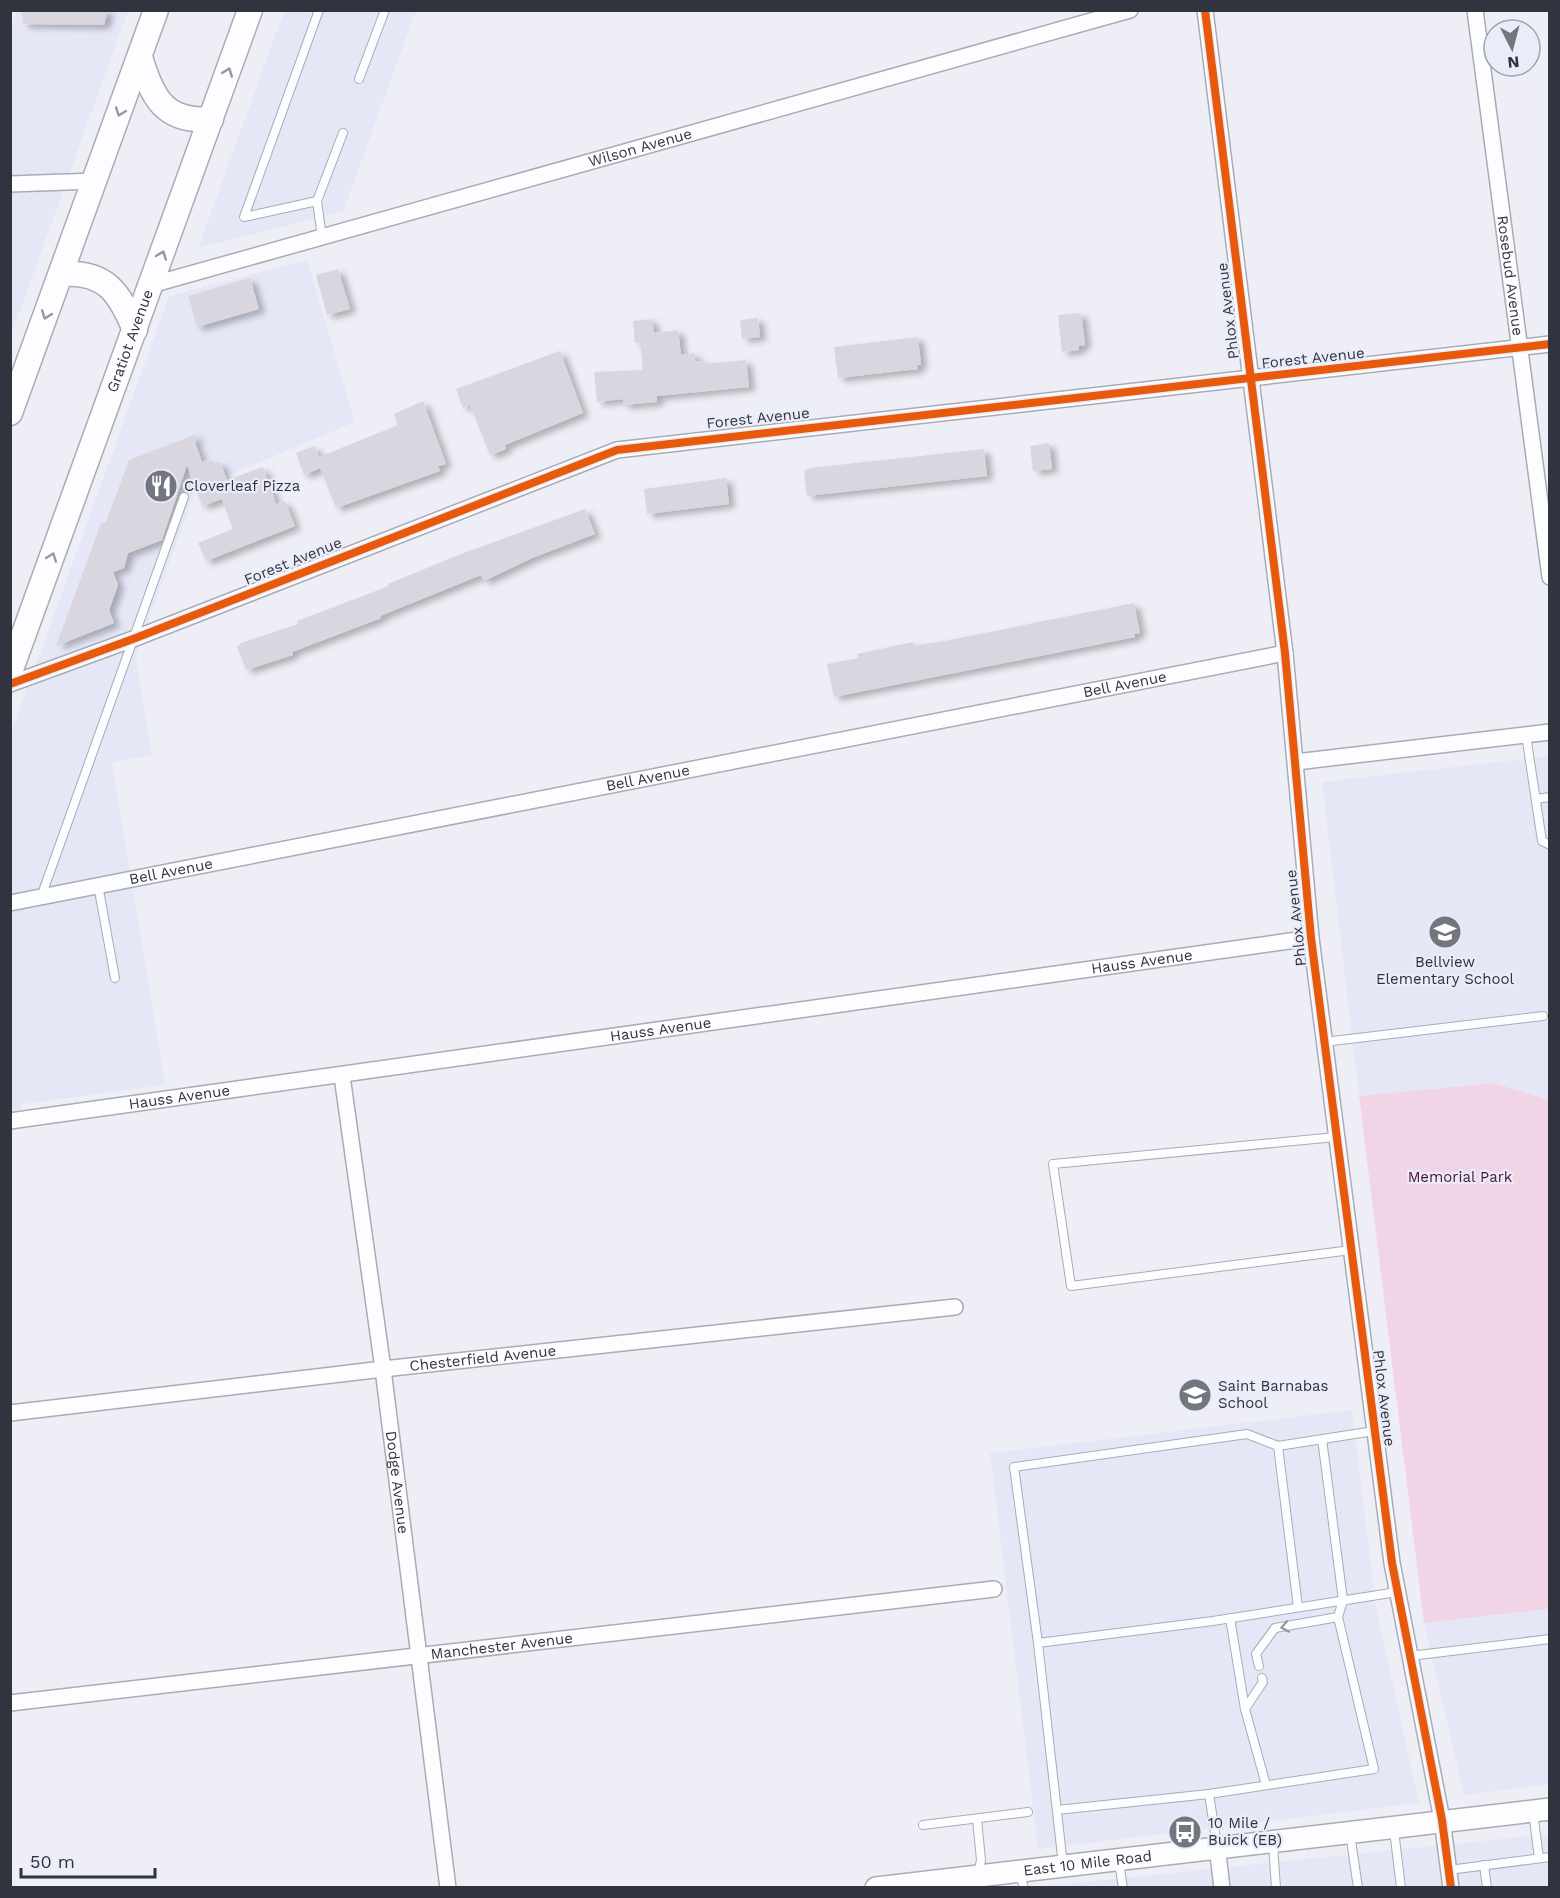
<svg xmlns="http://www.w3.org/2000/svg" width="1560" height="1898" font-family="'Work Sans',sans-serif">
<style>
.built{fill:#e5e7f7}
.green{fill:#f1d5e6}
.building{fill:#d9d6df;filter:url(#shadow)}
.lines{fill:none;stroke-linecap:round;stroke-linejoin:round}
.lane-casing{stroke:#aaabb4;stroke-width:10}
.street-casing{stroke:#aaabb4;stroke-width:18}
.secondary-casing{stroke:#aaabb4;stroke-width:24}
.primary-casing{stroke:#aaabb4;stroke-width:27}
.lane{stroke:#fcfdfe;stroke-width:8}
.street{stroke:#fcfdfe;stroke-width:15}
.secondary{stroke:#fcfdfe;stroke-width:21}
.primary{stroke:#fcfdfe;stroke-width:24}
.cycleway-casing{stroke:#eaecf9;stroke-width:11}
.cycleway{stroke:#e8590c;stroke-width:8}
.oneway{stroke:#96989e}
.labels{text-anchor:middle;stroke-width:4.5;stroke-linejoin:round;paint-order:stroke}
.street-label{font-size:15px;fill:#31333f;stroke:#eaecf9}
.poi-label{font-size:15px;fill:#31333f;stroke:#eaecf9;text-anchor:start}
.park-label{font-size:15px;fill:#4f1036;stroke:#eaecf9}
</style>
<defs>
<filter id="shadow"><feDropShadow dx="6" dy="4" stdDeviation="3" flood-color="#0004"/></filter>
</defs>
<rect width="100%" height="100%" fill="#eeeff6"/>
<!-- built -->
<g class="built">
<path d="M17,11h111l-117,325 -1,-306z"/>
<path d="M284,11h132l-73,201 -145,36z"/>
<path d="M307,260l48,162 -159,67 -60,167 16,99 -40,7 53,323 -143,19 -11,32v-402l158,-438z"/>
<path d="M1549,756v344l-55,-17 -135,13 -37,-314z"/>
<path d="M1352,1410l24,198 43,195 -381,46 -48,-396z"/>
<path d="M1549,1609v175l-85,11 -40,-172z"/>
<path d="M1549,1834v53h-513z"/>
</g>
<!-- green -->
<path class="green" d="M1494,1083l55,17v509l-125,14 -65,-527z"/>
<!-- building -->
<g class="building">
<path d="M22,10h86l-4,15 -81,-1z"/>
<path d="M338,269l12,40 -23,6 -11,-40z"/>
<path d="M250,278l9,31 -62,18 -9,-31z"/>
<path d="M1081,313l4,32 -6,1v4l-17,2 -4,-37z"/>
<path d="M758,318l2,19 -18,2 -2,-19z"/>
<path d="M652,319l2,14 24,-3 3,25 14,-2v8h9v3l42,-4 3,27 -92,9v6l-34,3v-6l-26,3 -3,-30 49,-2 -3,-28 -5,1 -2,-22z"/>
<path d="M918,337l3,28h-4l1,4 -80,9 -4,-31z"/>
<path d="M560,351l23,62 -78,32 1,4 -16,6 -20,-50 -7,3 -7,-19z"/>
<path d="M423,401l23,63 -8,2 2,5 -104,37 -16,-40 -16,7 -8,-22 18,-7 5,11 79,-32 -4,-11z"/>
<path d="M197,434l-2,8 7,20 6,-2 2,5 10,-3 7,18 36,-13 13,37 9,-3 10,25 -89,35 -8,-18 35,-14 -11,-30 -20,7 -15,-41 -25,75 -34,13 -4,15 -11,4 5,13 -9,25 5,13 -58,23 45,-123 5,-1 23,-62z"/>
<path d="M1049,443l3,26 -19,2 -3,-25z"/>
<path d="M984,449l3,27 -180,20 -3,-25 6,-3z"/>
<path d="M726,478l3,26 -82,10 -3,-25z"/>
<path d="M585,509l10,25 -63,24 -48,23 -3,-6 -101,41 1,2 -89,34 1,3 -47,15 -9,-23 4,-4 57,-19 -1,-3 92,-35 -1,-2 73,-30z"/>
<path d="M1134,603l6,30 -6,1 1,3 -301,60 -7,-33 31,-6 -1,-4 56,-12v4l31,-5z"/>
</g>
<g class="lines">
<!-- lane casing -->
<g class="lane-casing">
<g id="lane">
<path d="M319,10l-75,207 73,-16 26,-68"/>
<path d="M359,79l26,-69"/>
<path d="M317,201l5,36"/>
<path d="M1526,735l16,106 8,4"/>
<path d="M1536,799l14,-2"/>
<path d="M98,885l17,93"/>
<path d="M41,897l143,-400"/>
<path d="M1324,1042l219,-26"/>
<path d="M1336,1137l-283,27 18,122 280,-36"/>
<path d="M1278,1446l20,161"/>
<path d="M1230,1618l15,91 21,76"/>
<path d="M1038,1643l-24,-176 233,-33 31,12 96,-15"/>
<path d="M1410,1656l140,-17"/>
<path d="M1259,1666l-3,-12 19,-26 63,-11"/>
<path d="M1245,1709l18,-27 -1,-4"/>
<path d="M1209,1794l8,52"/>
<path d="M1057,1810l152,-16 165,-25 -36,-152 5,-17 -21,-161"/>
<path d="M1533,1812l6,46"/>
<path d="M977,1819l4,41 -3,14"/>
<path d="M923,1825l105,-13"/>
<path d="M1394,1830l7,58"/>
<path d="M1350,1833l8,55"/>
<path d="M1273,1844l3,44"/>
<path d="M1119,1862l4,26"/>
<path d="M1063,1865l-25,-222 175,-22 184,-29"/>
<path d="M1484,1865l3,23"/>
<path d="M1449,1870l101,-13"/>
<path d="M1019,1872l5,16"/>
</g>
</g>
<!-- street casing -->
<g class="street-casing">
<g id="street">
<path d="M1205,10l80,643 26,285 81,625 50,257 9,68"/>
<path id="s1" d="M1475,10l75,567"/>
<path d="M10,184l85,-3"/>
<path id="s2" d="M151,285l979,-275"/>
<path d="M10,684l123,-45 484,-189 933,-106"/>
<path d="M1296,762l254,-30"/>
<path id="s3" d="M10,903l1275,-250"/>
<path id="s4" d="M342,1076l41,293 65,519"/>
<path id="s5" d="M10,1121l1301,-183"/>
<path id="s6" d="M10,1413l373,-44 572,-62"/>
<path id="s7" d="M10,1703l984,-114"/>
<path d="M1217,1846l5,42"/>
</g>
</g>
<!-- secondary casing -->
<g class="secondary-casing">
<g id="secondary">
<path id="s8" d="M876,1888l674,-79"/>
</g>
</g>
<!-- primary casing -->
<g class="primary-casing">
<g id="primary">
<path d="M140,57c12,40 24,66 71,62"/>
<path d="M61,274c45,-3 58,18 74,56"/>
<path d="M10,413l146,-403"/>
<path id="s9" d="M10,672l240,-662"/>
</g>
</g>
<!-- lane -->
<use href="#lane" class="lane"/>
<!-- street -->
<use href="#street" class="street"/>
<!-- secondary -->
<use href="#secondary" class="secondary"/>
<!-- primary -->
<use href="#primary" class="primary"/>
<!-- cycleway casing -->
<g class="cycleway-casing">
<g id="cycleway">
<path d="M1205,10l80,643 26,285 81,625 50,257 9,68"/>
<path d="M10,684l123,-45 484,-189 933,-106"/>
</g>
</g>
<!-- cycleway -->
<use href="#cycleway" class="cycleway"/>
</g>
<!-- one-way arrows -->
<defs><path id="oneway-chevron" d="M-2-3.5L2.5 0L-2 3.5" fill="none" stroke-width="1.6" stroke-linecap="round" stroke-linejoin="round" transform="scale(1.5)"/></defs>
<g class="oneway">
<use href="#oneway-chevron" transform="translate(228 72) rotate(-70)"/>
<use href="#oneway-chevron" transform="translate(120 112) rotate(110)"/>
<use href="#oneway-chevron" transform="translate(162 255) rotate(-70)"/>
<use href="#oneway-chevron" transform="translate(46 315) rotate(110)"/>
<use href="#oneway-chevron" transform="translate(52 557) rotate(-70)"/>
<use href="#oneway-chevron" transform="translate(1285 1627) rotate(169)"/>
</g>
<!-- icons -->
<defs>
<g id="restaurant-disc" transform="scale(1.725)"><circle r="9.5" fill="#73757f" stroke="#eaecf9"/><path d="M-5-6h1v4h1v-4h1v4h1v-4h1v5L-1.5 .5V6h-2V.5L-5-1ZM5-6V6H3V1.5H1.5Q1.5-4 5-6Z" fill="#fff"/></g>
<g id="school-disc" transform="scale(1.725)"><circle r="9.5" fill="#73757f" stroke="#eaecf9"/><path d="M0-5L7-2L0 1L-7-2ZM-4 1L0 2.5L4 1V4Q0 6-4 4Z" fill="#fff"/></g>
<g id="bus-disc" transform="scale(1.725)"><circle r="9.5" fill="#73757f" stroke="#eaecf9"/><path d="M-5-6H5V4H4V6H2V4H-2V6H-4V4H-5ZM-3.5-4V0h7V-4ZM-3.5 1.2v1.5H-2V1.2ZM2 1.2v1.5H3.5V1.2Z" fill="#fff"/></g>
</defs>
<g fill-rule="evenodd">
<use href="#restaurant-disc" x="161" y="486"/>
<use href="#school-disc" x="1445" y="932"/>
<use href="#school-disc" x="1195" y="1395"/>
<use href="#bus-disc" x="1185" y="1832"/>
</g>
<g class="labels">
<!-- street labels -->
<g class="street-label">
<text dy="5" stroke="none"><textPath href="#s2" startOffset="508">Wilson Avenue</textPath></text>
<text dy="5" stroke="none"><textPath href="#s1" startOffset="268">Rosebud Avenue</textPath></text>
<text transform="translate(1228 311) rotate(-97)" y="5">Phlox Avenue</text>
<text dy="5" stroke="none"><textPath href="#s9" startOffset="352">Gratiot Avenue</textPath></text>
<text transform="translate(1313 358) rotate(-6)" y="5">Forest Avenue</text>
<text transform="translate(758 418) rotate(-6)" y="5">Forest Avenue</text>
<text transform="translate(293 561) rotate(-22)" y="5">Forest Avenue</text>
<text dy="5" stroke="none"><textPath href="#s3" startOffset="1136">Bell Avenue</textPath></text>
<text dy="5" stroke="none"><textPath href="#s3" startOffset="650">Bell Avenue</textPath></text>
<text dy="5" stroke="none"><textPath href="#s3" startOffset="164">Bell Avenue</textPath></text>
<text transform="translate(1296 918) rotate(-96)" y="5">Phlox Avenue</text>
<text dy="5" stroke="none"><textPath href="#s5" startOffset="1143">Hauss Avenue</textPath></text>
<text dy="5" stroke="none"><textPath href="#s5" startOffset="657">Hauss Avenue</textPath></text>
<text dy="5" stroke="none"><textPath href="#s5" startOffset="171">Hauss Avenue</textPath></text>
<text dy="5" stroke="none"><textPath href="#s6" startOffset="476">Chesterfield Avenue</textPath></text>
<text transform="translate(1384 1398) rotate(83)" y="5">Phlox Avenue</text>
<text dy="5" stroke="none"><textPath href="#s4" startOffset="410">Dodge Avenue</textPath></text>
<text dy="5" stroke="none"><textPath href="#s7" startOffset="495">Manchester Avenue</textPath></text>
<text dy="5" stroke="none"><textPath href="#s8" startOffset="213">East 10 Mile Road</textPath></text>
</g>
<!-- poi labels -->
<g class="poi-label">
<text x="184" y="491">Cloverleaf Pizza</text>
<text x="1445" y="967" text-anchor="middle">Bellview<tspan x="1445" dy="17">Elementary School</tspan></text>
<text x="1218" y="1391">Saint Barnabas<tspan x="1218" dy="17">School</tspan></text>
<text x="1208" y="1828">10 Mile /<tspan x="1208" dy="17">Buick (EB)</tspan></text>
</g>
<!-- park labels -->
<g class="park-label">
<text x="1460" y="1182">Memorial Park</text>
</g>
</g>
<!-- border -->
<rect width="1560" height="1898" fill="none" stroke="#31333f" stroke-width="24"/>
<!-- north arrow -->
<g transform="translate(1512 48) rotate(174)"><circle r="28" fill="#eaecf9" stroke="#a0a2af" stroke-width="1.5"/>
<path d="M0-4.5L10 22L0 15L-10 22Z" fill="#73757f"/>
<text y="-9" font-size="16" font-weight="bold" text-anchor="middle" fill="#31333f">N</text>
</g>
<!-- scale -->
<path d="M21 1868v9h134v-9" fill="none" stroke="#31333f" stroke-width="3"/>
<text x="30" y="1868" font-size="18" fill="#31333f" stroke="#eaecf9" stroke-width="4.5" paint-order="stroke">50 m</text>
</svg>
